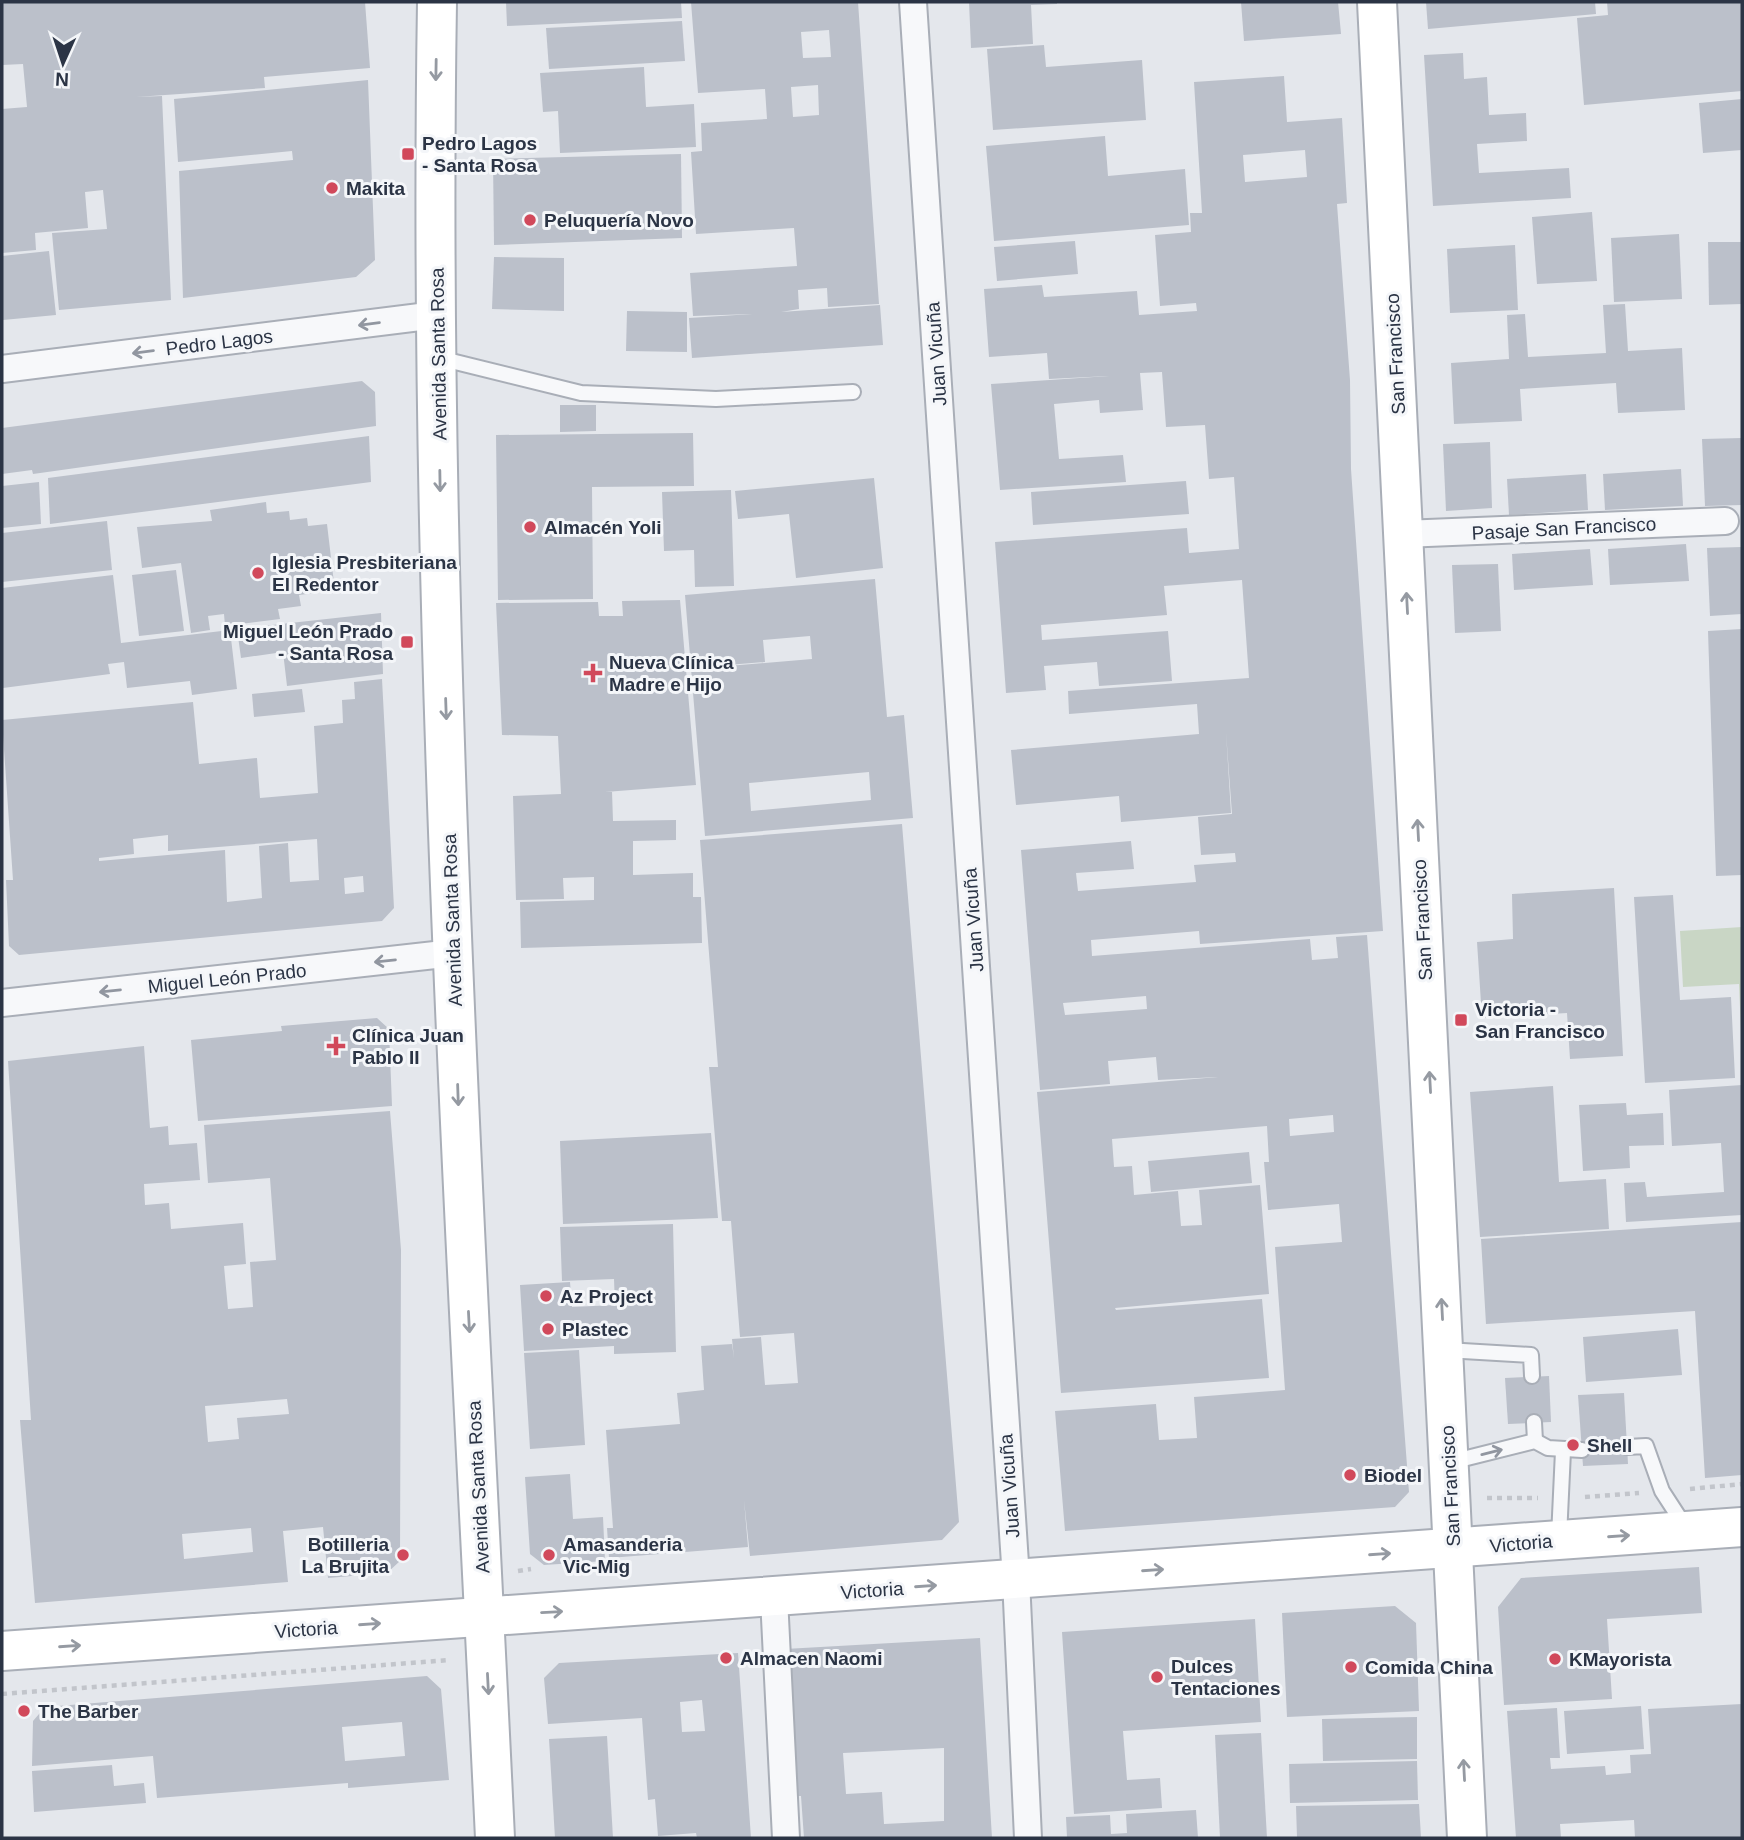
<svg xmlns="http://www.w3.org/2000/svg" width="1744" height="1840" font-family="Arial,sans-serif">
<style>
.green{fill:#c9d6c5}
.building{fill:#bbc0ca;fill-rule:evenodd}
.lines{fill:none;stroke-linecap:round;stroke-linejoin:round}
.lane-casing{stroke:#a9aeb7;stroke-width:18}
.street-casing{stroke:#a9aeb7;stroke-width:30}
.secondary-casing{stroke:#a9aeb7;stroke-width:42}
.path{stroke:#c2c5cb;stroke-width:4.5;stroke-dasharray:5 5;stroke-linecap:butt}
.lane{stroke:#f7f8fa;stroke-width:14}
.street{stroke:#f7f8fa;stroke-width:26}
.secondary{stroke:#fff;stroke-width:38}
.oneway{stroke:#959aa2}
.oneway2{stroke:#9196a0}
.poi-dot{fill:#d1495b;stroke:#f4f6f9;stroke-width:2.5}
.labels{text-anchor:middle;stroke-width:6;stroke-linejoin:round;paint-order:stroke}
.poi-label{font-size:19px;font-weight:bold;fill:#2b3445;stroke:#f4f6f9;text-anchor:start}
.street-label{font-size:19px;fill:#2b3445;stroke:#f4f6f9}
</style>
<rect width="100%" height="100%" fill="#e4e7ec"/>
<!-- green -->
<path class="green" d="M1742,927v128l-3,-71 -56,3 -3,-56z"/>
<!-- building -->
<g class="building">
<path d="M2,2h363l5,66 -106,9 1,11 -129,9 26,-1 9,204 -112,10 -7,-77 55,-4 -4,-39 -18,2 3,36 -53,5 1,17 -34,3v-144l25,-2 -4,-43 -21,1z"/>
<path d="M506,2h175l1,16 -175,8z"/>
<path d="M691,2h167l21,302 -51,3 -1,-19 -29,2 1,19 -18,3 99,-7 3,40 -191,13 -3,-40 63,-4 -59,2 -3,-43 107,-7 -3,-38 -98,6 -5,-82 11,-1 -1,-28 66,-4 -2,-30 -67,4zM829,30l2,27 -28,1 -2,-26zM818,85l1,30 -26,2 -2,-30z"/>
<path d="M969,2h88v2l-26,1 2,39 -62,4z"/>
<path d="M1241,2h97l3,32 -97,7z"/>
<path d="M1426,2h169l1,12 -168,15z"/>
<path d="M1607,2h135v89l-158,14 -7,-87 31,-3z"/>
<path d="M682,21l3,40 -136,8 -3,-41z"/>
<path d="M1044,45l2,22 96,-7 4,60 -153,10 -6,-81z"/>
<path d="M1463,53l1,26 23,-2 2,38 37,-2 1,28 -50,3 2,29 90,-5 2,30 -138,8 -9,-151z"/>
<path d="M644,67l2,40 48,-3 2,43 -136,6 -2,-42 -15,1 -3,-39z"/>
<path d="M1284,76l3,46 55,-4 5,85 -10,1 13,176 1,89 32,462 -183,13 -1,-13 -108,9 1,16 218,-17 2,21 26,-2 -2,-21 31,-2 42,557 -14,15 -330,24 -10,-120 101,-7 3,36 38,-2 -3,-41 91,-7 -10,-143 67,-5 -3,-38 -71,6 -4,-48h5l-2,-36 -155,13 2,28 18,-1 2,29 44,-4 3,35 21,-1 -3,-35 61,-5 9,109 -154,14 1,2 146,-11 7,79 -208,15 -24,-301 181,-15 -60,3 -2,-23 -48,4 2,23 -70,6 -19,-240 110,-9 3,28 -58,4 2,18 118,-9 -2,-17 42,-3 -1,-9 -34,2 -3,-38 34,-3 -6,-82 5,81 -110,9 -2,-26 -103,9 -5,-55 188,-16 -2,-30 -128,10 -1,-23 181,-13 -7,-98 -78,6 3,29 -126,10 1,15 126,-9 4,50 -73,5 -2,-24 -53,4 2,24 -40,3 -11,-151 192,-14 2,25 50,-4 -5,-72 -25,2 -4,-54 -39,2 -4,-55 -22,1 3,37 -43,3 -1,-13 -45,4 5,55 64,-4 3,27 -126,8 -9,-106 118,-8 -60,3 -2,-26 -58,4 -5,-68 58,-4 2,12 93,-6 2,24 58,-4 -1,-8 -36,3 -5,-71 36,-3 -1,-19h12l-8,-131zM1305,150l2,27 -62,5 -2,-27zM1146,996l1,13 -82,6 -2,-12zM1333,1115l1,17 -44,4 -1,-17z"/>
<path d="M368,80l7,180 -19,17 -173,21 -4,-127 114,-11 -1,-9 -114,11 -4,-63z"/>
<path d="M1742,99v51l-39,3 -4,-50z"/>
<path d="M1105,136l3,40 77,-7 4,56 -195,16 -8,-95z"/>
<path d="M681,154l1,84 -188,7 -1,-86z"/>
<path d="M1592,212l5,69 -60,3 -5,-67z"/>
<path d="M1679,234l3,65 -68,3 -3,-64z"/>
<path d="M1075,241l3,33 -81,7 -3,-34z"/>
<path d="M1708,242h34v62l-33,1z"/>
<path d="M1515,245l3,65 -68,3 -3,-64z"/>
<path d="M49,251l7,64 -53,5 -1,-64z"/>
<path d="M494,257l70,1v53l-72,-2z"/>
<path d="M1625,304l3,47 54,-3 3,62 -67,3 -2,-30 -96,6 2,32 -68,3 -3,-61 58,-4 -2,-44 18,-1 3,43 78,-4 -3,-48z"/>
<path d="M627,311l60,1v40l-61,-1z"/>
<path d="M362,381l13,11 1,34 -343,48 -1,-4 -30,4v-46z"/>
<path d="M560,405h36v26l-36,1z"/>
<path d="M693,433l1,53 -102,1 1,112 -95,1 -2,-165z"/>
<path d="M369,436l2,46 -321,42 -2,-46z"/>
<path d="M1742,438v67l-37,1 -3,-67z"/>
<path d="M1490,442l2,66 -46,3 -3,-67z"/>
<path d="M1681,469l2,37 -78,4 -2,-36z"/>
<path d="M1586,474l2,36 -79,5 -2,-36z"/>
<path d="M874,478l9,90 -87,10 -7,-64 -51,5 -3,-28z"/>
<path d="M1186,481l3,33 -156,11 -2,-33z"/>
<path d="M39,482l2,42 -39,4v-42z"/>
<path d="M731,490l3,96 -39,1 -1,-37 -30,1 -2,-59z"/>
<path d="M266,502l1,11 22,-2 1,9 17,-2 1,8 19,-2 7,59 -20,2 1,8 -16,2 2,11 -23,3 2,10 -55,7 -1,-12 -16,2 2,14 -19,3 -10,-70 -39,5 -5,-41 75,-6 -2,-11z"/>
<path d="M107,521l5,49 -110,12v-49z"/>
<path d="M1686,544l3,37 -79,4 -2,-36z"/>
<path d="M1742,547v67l-32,2 -3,-68z"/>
<path d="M1590,549l3,36 -79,5 -2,-36z"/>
<path d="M1498,564l3,67 -46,2 -3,-68z"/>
<path d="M176,570l8,61 -45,5 -7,-61z"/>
<path d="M113,575l8,68 109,-13 7,59 -45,6 -2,-14 -63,7 -3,-26 -16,2 2,10 -107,14 -1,-100z"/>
<path d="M875,579l12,138 17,-2 9,103 -208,18 -14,-167 121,-10 -2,-23 -47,4 2,22 -74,6 -6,-73zM869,772l2,28 -120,11 -2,-28z"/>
<path d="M680,600l16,185 -91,7 7,-1 1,30 63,-1v20l-43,1v34l60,-2v24h8l1,46 -181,5 -1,-46 74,-2v-23l-31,1 1,21 -48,1 -3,-104 48,-2 -3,-58 -56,-1 -6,-132 102,-1 1,14h24l-1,-15z"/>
<path d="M381,613l2,61 -96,12 -4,-34 -42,6 -4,-29z"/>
<path d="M1742,629v246l-26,1 -8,-245z"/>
<path d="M382,679l12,229 -12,13 -363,34 -10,-9 -3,-66h7l-11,-160 191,-18 6,62 58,-6 3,40 58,-5 -4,-67 29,-3 -1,-23 13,-1 -1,-17zM168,835v16l149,-12 2,41 -29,2 -2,-39 -29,3 3,52 -35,4 -2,-52 -126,11v-3l35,-4 -1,-15zM363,876l1,16 -19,2 -1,-16z"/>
<path d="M302,689l3,23 -51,5 -2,-23z"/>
<path d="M902,824l57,698 -17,18 -192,16 -6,-56 4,47 -139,11 -2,-30h6l-7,-98 74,-6 -3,-31 27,-3 -3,-44 31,-2 2,14 -2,-19 29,-2 4,48 33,-2 -4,-50 -54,4 -9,-116h-9l-13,-154h9l-18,-227z"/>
<path d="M1614,888l9,168 -53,3 -3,-46 -85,5 -5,-76 36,-3 -1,-45z"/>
<path d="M1673,895l7,105 51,-3 4,81 -90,5 -11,-186z"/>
<path d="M377,1018l12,11 3,77 -194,15 -7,-81 91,-9 -1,-5z"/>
<path d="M144,1046l6,82 18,-2 1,19 28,-2 3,37 -56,4 1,21 24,-2 2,26 72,-6 3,41 -22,2 4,43 25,-2 -3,-45 26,-2 -6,-82 -62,5 -4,-58 186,-14 11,139 -1,311 -13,12 -59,5 -5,-51 -40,4 5,51 -253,21 -15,-183h11l-23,-359zM287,1399l2,15 -52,4 2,21 -31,3 -3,-36zM251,1528l2,24 -69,7 -2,-25z"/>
<path d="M1742,1085v130l-116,7 -2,-39 21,-1 2,15 77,-5 -3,-49 -49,3 -3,-56z"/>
<path d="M1553,1086l6,96 47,-3 3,50 -129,8 -10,-145z"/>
<path d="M1626,1103l1,12 36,-2 1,32 -35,1 1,22 -47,3 -4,-66z"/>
<path d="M711,1133l7,85 -155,6 -3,-83z"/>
<path d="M1249,1152l3,31 -101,9 -3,-31z"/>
<path d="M1742,1222v253l-37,3 -10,-167 -209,13 -5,-85z"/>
<path d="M673,1224l3,128 -62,2v-8l-90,5 -4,-66 50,-3 2,25 43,-2 -1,-26 -52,2 -2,-54z"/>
<path d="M1678,1329l4,46 -96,7 -3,-45z"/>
<path d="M579,1350l6,95 -55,4 -6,-96z"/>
<path d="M1549,1376l2,46 -43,2 -3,-46z"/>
<path d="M1624,1393l4,71 -45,2 -5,-71z"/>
<path d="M570,1474l3,45 30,-2 2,44 -61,4 -14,-11 -5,-77z"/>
<path d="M1699,1567l3,46 -95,6 5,80 -108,6 -6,-98 23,-29z"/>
<path d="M1395,1606l21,17 3,88 -132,6 -5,-104z"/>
<path d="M1255,1619l6,103 -138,9 4,49 33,-2 2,30 -88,6 -12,-182z"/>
<path d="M980,1638l12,200h-188l-3,-42h-7l-9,-147zM944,1748v73l-60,3 -2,-32 -36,2 -3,-41z"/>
<path d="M738,1653l13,185h-54l-1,-5 -38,3 -3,-37 -7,1 -6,-82 -94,6 -4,-46 15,-15zM702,1700l3,31 -23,1 -2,-30z"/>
<path d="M427,1676l14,13 8,91 -101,8v-5l-191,15 -4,-42 -121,10 1,-45 12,-14zM402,1722l3,34 -60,5 -3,-34z"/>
<path d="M1742,1704v134h-107l-1,-18 -74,4 1,14h-45l-9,-127 50,-3 3,50h-10l1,11 54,-3 1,9 25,-2 -1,-18 21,-1 -3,-45z"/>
<path d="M1641,1706l3,43 -77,5 -3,-43z"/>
<path d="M1417,1717v42l-94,2 -1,-42z"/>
<path d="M1261,1733l6,105h-47l-5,-103z"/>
<path d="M607,1736l6,102h-58l-6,-99z"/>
<path d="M1417,1761l1,39 -128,3 -1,-39z"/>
<path d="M112,1765l2,21 30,-3 2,20 -112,9 -2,-41z"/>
<path d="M1419,1804l2,34h-124l-1,-32z"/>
<path d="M1196,1810l2,28h-131l-1,-21 44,-2 1,19 16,-1 -1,-19z"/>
</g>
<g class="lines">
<!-- lane casing -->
<g class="lane-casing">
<g id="lane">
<path d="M439,358l142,35 135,6 137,-7"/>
<path d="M1446,1350l85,5 1,21"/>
<path d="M1534,1422l1,19"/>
<path d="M1627,1447l19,-1 16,45 24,37"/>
<path d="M1451,1462l84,-21 13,7 34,2"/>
<path d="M1559,1537l4,-86"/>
</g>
</g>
<!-- street casing -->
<g class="street-casing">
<g id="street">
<path d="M913,2l103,1577 12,259"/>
<path d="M2,369l434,-54"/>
<path d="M1403,534l322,-13"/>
<path d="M2,1003l451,-50"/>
<path d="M774,1598l12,240"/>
</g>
</g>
<!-- secondary casing -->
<g class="secondary-casing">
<g id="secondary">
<path d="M437,2c-10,612 29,1225 58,1836"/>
<path d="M1377,2l90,1836"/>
<path d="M2,1651l1740,-124"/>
</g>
</g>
<!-- path -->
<g class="path">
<path d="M1690,1489l52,-5"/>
<path d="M1585,1497l54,-4"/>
<path d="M1487,1498h51"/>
<path d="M518,1571l13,-2"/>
<path d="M2,1694l448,-34"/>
</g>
<!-- lane -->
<use href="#lane" class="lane"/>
<!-- street -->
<use href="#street" class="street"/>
<!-- secondary -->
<use href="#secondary" class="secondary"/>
</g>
<!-- one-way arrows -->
<defs><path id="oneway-shaft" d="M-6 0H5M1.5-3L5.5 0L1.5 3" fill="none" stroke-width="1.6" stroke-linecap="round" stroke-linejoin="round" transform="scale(1.75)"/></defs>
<g class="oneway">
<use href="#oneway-shaft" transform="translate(436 70) rotate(91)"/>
<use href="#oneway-shaft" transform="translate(440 481) rotate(89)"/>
<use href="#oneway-shaft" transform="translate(1407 603) rotate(-93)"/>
<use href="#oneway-shaft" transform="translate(446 709) rotate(88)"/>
<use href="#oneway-shaft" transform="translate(1418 830) rotate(-93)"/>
<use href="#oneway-shaft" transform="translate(1430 1082) rotate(-93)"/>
<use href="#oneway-shaft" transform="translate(458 1095) rotate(88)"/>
<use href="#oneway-shaft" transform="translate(1442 1309) rotate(-93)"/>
<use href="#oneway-shaft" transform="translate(469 1322) rotate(87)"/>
<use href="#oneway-shaft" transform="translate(1619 1536) rotate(-4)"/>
<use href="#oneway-shaft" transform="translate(1380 1554) rotate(-4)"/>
<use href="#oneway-shaft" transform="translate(1153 1570) rotate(-4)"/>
<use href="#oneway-shaft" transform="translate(926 1586) rotate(-4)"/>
<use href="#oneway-shaft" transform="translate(552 1612) rotate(-3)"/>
<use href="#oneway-shaft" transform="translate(370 1624) rotate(-4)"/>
<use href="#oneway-shaft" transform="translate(70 1646) rotate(-4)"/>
<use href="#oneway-shaft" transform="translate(488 1684) rotate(87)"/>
<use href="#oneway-shaft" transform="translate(1464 1770) rotate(-93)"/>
</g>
<g class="oneway2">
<use href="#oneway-shaft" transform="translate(369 324) rotate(173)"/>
<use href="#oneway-shaft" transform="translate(143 352) rotate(173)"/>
<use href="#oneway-shaft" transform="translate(385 961) rotate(174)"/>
<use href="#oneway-shaft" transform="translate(110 991) rotate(174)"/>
<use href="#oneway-shaft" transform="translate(1492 1452) rotate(-14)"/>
</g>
<!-- markers -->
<g class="poi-dot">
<rect x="401" y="147" width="14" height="14" rx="3.5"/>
<circle cx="332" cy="188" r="7"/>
<circle cx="530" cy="220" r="7"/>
<circle cx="530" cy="527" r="7"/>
<circle cx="258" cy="573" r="7"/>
<rect x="400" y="635" width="14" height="14" rx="3.5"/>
<path d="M589.5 662.5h7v7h7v7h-7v7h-7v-7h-7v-7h7z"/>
<rect x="1454" y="1013" width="14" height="14" rx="3.5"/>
<path d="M332.5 1035.5h7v7h7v7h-7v7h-7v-7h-7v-7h7z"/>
<circle cx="546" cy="1296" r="7"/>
<circle cx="548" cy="1329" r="7"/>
<circle cx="1573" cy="1445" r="7"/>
<circle cx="1350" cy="1475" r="7"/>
<circle cx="403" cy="1555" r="7"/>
<circle cx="549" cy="1555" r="7"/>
<circle cx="726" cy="1658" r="7"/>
<circle cx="1555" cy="1659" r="7"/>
<circle cx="1351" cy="1667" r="7"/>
<circle cx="1157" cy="1677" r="7"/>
<circle cx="24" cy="1711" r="7"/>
</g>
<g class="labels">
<!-- poi labels -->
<g class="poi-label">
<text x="422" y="150">Pedro Lagos<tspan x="422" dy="22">- Santa Rosa</tspan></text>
<text x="346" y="195">Makita</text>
<text x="544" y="227">Peluquería Novo</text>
<text x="544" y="534">Almacén Yoli</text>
<text x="272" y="569">Iglesia Presbiteriana<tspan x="272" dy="22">El Redentor</tspan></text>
<text x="393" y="638" text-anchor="end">Miguel León Prado<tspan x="393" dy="22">- Santa Rosa</tspan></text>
<text x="609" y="669">Nueva Clínica<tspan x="609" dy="22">Madre e Hijo</tspan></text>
<text x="1475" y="1016">Victoria -<tspan x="1475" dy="22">San Francisco</tspan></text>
<text x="352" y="1042">Clínica Juan<tspan x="352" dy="22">Pablo II</tspan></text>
<text x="560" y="1303">Az Project</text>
<text x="562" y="1336">Plastec</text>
<text x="1587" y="1452">Shell</text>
<text x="1364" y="1482">Biodel</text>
<text x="389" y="1551" text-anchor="end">Botilleria<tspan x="389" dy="22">La Brujita</tspan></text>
<text x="563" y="1551">Amasanderia<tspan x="563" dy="22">Vic-Mig</tspan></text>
<text x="740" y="1665">Almacen Naomi</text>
<text x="1569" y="1666">KMayorista</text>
<text x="1171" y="1673">Dulces<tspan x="1171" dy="22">Tentaciones</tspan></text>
<text x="1365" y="1674">Comida China</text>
<text x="38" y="1718">The Barber</text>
</g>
<!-- street labels -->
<g class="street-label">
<text transform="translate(219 342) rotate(-7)" y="7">Pedro Lagos</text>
<text transform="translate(438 354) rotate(-91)" y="7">Avenida Santa Rosa</text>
<text transform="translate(936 354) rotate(-94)" y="7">Juan Vicuña</text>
<text transform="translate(1395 354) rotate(-93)" y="7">San Francisco</text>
<text transform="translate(1564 528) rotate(-3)" y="7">Pasaje San Francisco</text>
<text transform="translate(452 920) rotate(-92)" y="7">Avenida Santa Rosa</text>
<text transform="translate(973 920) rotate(-94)" y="7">Juan Vicuña</text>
<text transform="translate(1422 920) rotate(-93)" y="7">San Francisco</text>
<text transform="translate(227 978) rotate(-6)" y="7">Miguel León Prado</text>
<text transform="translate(1009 1486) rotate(-94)" y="7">Juan Vicuña</text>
<text transform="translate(1450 1486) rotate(-93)" y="7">San Francisco</text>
<text transform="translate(478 1487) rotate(-93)" y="7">Avenida Santa Rosa</text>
<text transform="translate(1521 1543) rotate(-5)" y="7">Victoria</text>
<text transform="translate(872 1590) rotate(-4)" y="7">Victoria</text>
<text transform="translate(306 1629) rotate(-4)" y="7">Victoria</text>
</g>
</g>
<!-- border -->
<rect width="1744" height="1840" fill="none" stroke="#2b3445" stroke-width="7"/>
<!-- north arrow -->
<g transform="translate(63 63) rotate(183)" stroke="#f4f6f9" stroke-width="5" paint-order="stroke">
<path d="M0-5L12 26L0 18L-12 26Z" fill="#2b3445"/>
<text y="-10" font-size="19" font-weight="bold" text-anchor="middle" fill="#2b3445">N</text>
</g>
</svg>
